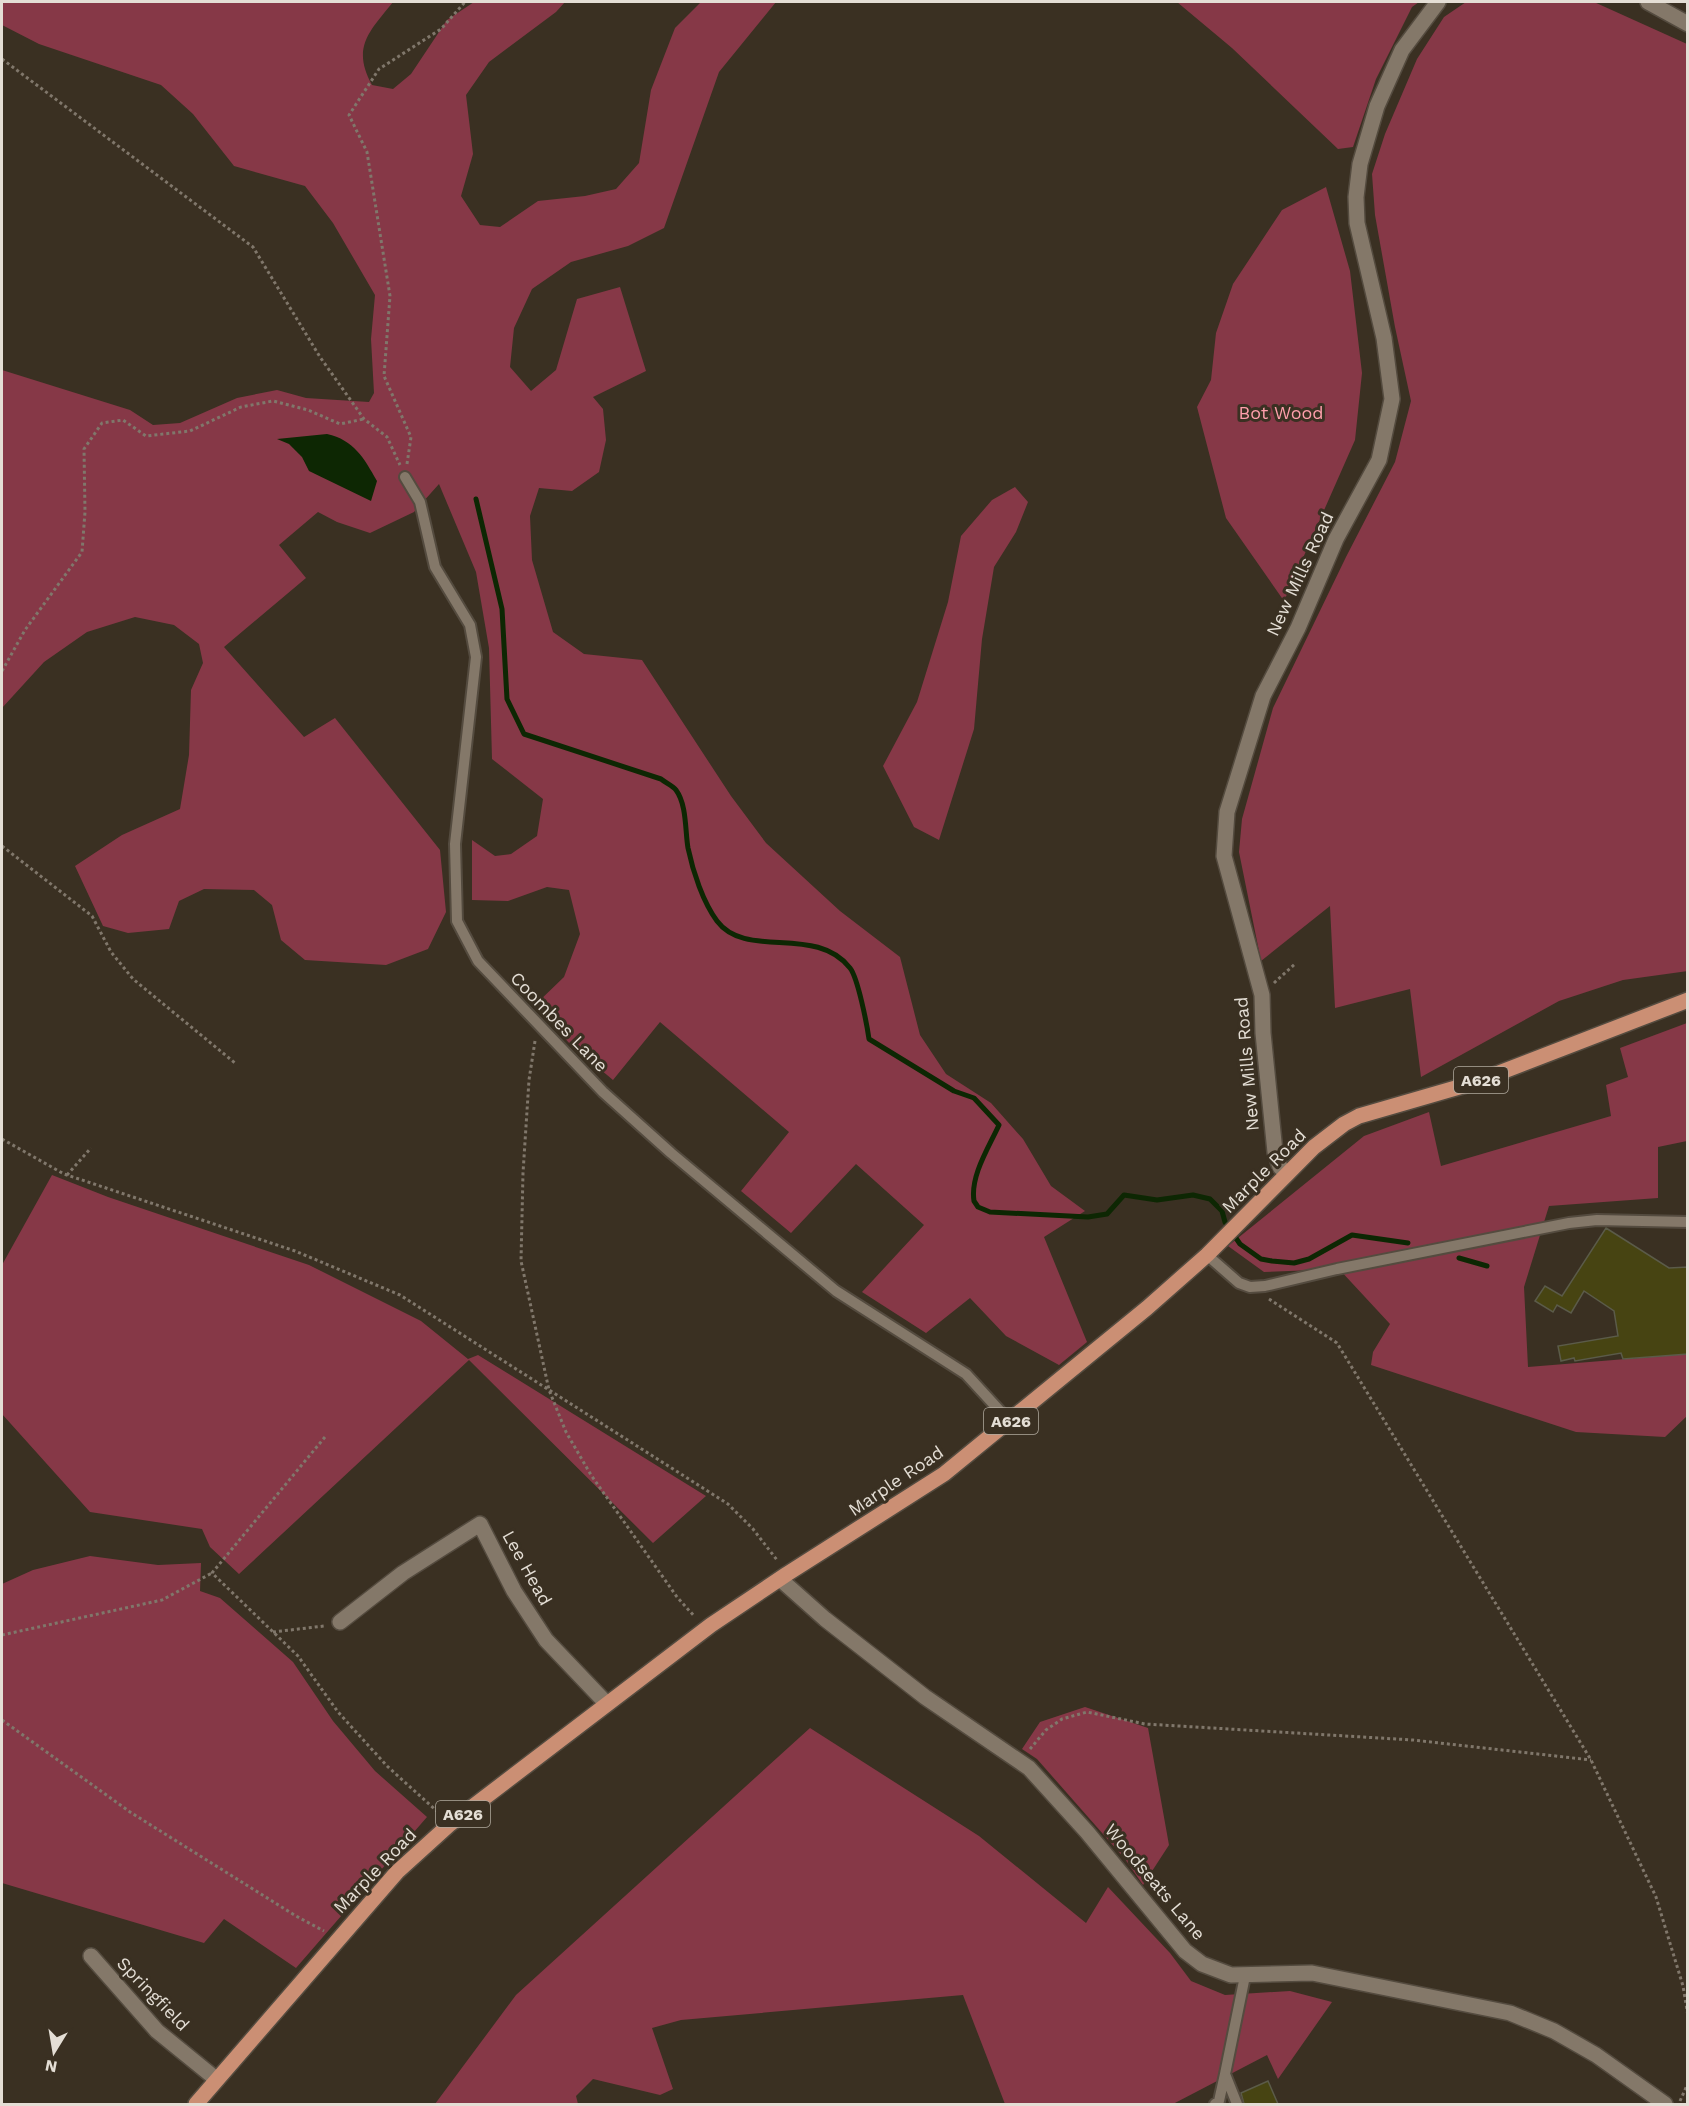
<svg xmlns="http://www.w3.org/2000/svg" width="1689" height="2106" viewBox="0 0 1689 2106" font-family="'Work Sans',sans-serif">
  <rect width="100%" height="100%" fill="#3a3022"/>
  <!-- green -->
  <path fill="#863847" d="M2,2H393C370,31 351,47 372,85L393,89L411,74L447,20L474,2H565L556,12L489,62L466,95L473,154L461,196L480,225L500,227L538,201L585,196L616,189L639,163L651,90L675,28L701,2H776L719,72L664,228L628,246L571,262L532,289L514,328L510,367L531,391L556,370L577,299L620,287L646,371L593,397L603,409L606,440L599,472L572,491L539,488L530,516L532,560L553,632L584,654L642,660L731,796L766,843L840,911L900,957L920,1035L946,1074L991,1103L1023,1139L1051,1186L1085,1211L1044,1237L1087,1342L1059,1365L1006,1336L970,1298L926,1333L862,1292L924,1225L856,1164L791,1233L741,1191L789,1132L660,1022L613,1080L570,1044L535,1005L564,977L580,934L569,890L547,887L508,901L472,900V840L495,856L511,854L537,836L543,799L492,759L489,648L476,572L439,484L414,512L370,533L337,522L318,512L279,545L306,578L224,647L304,737L335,718L440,850L446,912L428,949L386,965L305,960L281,940L272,905L254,890L204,889L179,901L169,929L128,933L103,926L75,866L122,835L180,809L189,755L191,690L203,663L199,644L174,625L135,617L87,632L44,662L2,708V370L130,410L153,425L180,423L237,398L277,390L306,398L369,402L374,393L371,339L375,295L333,223L305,186L234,166L193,114L161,85L39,44L2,25Z
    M1177,2H1419L1412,7L1376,79L1353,147L1338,149L1232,48Z
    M1466,2H1594L1687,44L1688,971L1623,980L1559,1001L1421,1077L1410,989L1335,1008L1330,906L1261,961L1239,852L1242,819L1273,708L1346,557L1395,462L1411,401L1395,327L1375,215L1372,174L1385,134L1417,59L1444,17Z
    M1326,187L1350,271L1362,373L1355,440L1284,601L1226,518L1197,407L1211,380L1216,333L1233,284L1282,210Z
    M1015,487L1028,502L1016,532L994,567L982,639L974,729L939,840L914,827L883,766L917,702L948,602L961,536L992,500Z
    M1687,1023V1141L1658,1147V1198L1549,1206L1524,1287L1528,1367L1687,1354V1416L1665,1437L1576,1432L1371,1365L1373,1352L1390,1324L1339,1269L1264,1272L1228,1246L1364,1136L1429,1112L1441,1166L1611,1116L1606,1085L1628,1077L1620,1048Z
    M52,1175L108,1197L309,1265L421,1321L468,1359L478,1355L706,1496L653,1543L469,1360L239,1574L210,1547L202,1529L90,1512L2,1414V1265Z
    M90,1556L158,1565L201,1563L200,1591L220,1598L293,1662L333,1721L375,1771L427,1817L296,1968L224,1919L204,1943L2,1883V1584L33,1570Z
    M1085,1707L1148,1728L1169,1845L1143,1885L1125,1859L1037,1759L1022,1749L1040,1722Z
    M810,1728L979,1836L1086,1923L1108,1887L1170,1953L1191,1981L1225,1995L1290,1991L1332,2002L1278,2079L1267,2055L1173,2104H1005L963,1995L681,2020L652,2028L673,2089L660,2095L593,2079L576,2096L578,2104H435L516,1995Z"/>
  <!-- water -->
  <path fill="#0d2703" d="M327,434C354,440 364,458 377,481L371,501L309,471L302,457L289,444L277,439Z"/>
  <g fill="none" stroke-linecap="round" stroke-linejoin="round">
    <!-- stream -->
    <path stroke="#0d2703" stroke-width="5" d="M476,499L502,609L507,699L524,734L661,779C666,783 673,786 676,790C687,805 685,831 688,848C693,872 703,902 717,921C746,960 816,924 850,968C858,978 867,1025 869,1039L954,1091L974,1098L999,1125C989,1147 970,1176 974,1201L978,1207L990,1212L1088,1217L1107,1214L1124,1195L1157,1200L1193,1195L1210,1199L1222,1211L1225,1222L1240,1244L1261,1259L1272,1261L1294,1263L1309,1259L1352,1235L1408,1243
      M1459,1258L1487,1266"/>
  </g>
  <!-- building -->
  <path fill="#474412" stroke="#5b5b49" stroke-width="1.5" d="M1606,1228L1669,1268L1688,1267V1354L1623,1359L1621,1353L1575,1361L1574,1358L1561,1361L1558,1346L1618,1336L1614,1311L1584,1291L1571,1313L1557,1305L1553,1312L1535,1301L1545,1286L1562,1296Z
    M1268,2081L1278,2104H1244L1241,2093Z"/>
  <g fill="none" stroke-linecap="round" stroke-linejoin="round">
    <!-- lane casing -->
    <g stroke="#544b3f" stroke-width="14">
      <path id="lane" d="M405,477L420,502L435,567L470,625L476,657L455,844L457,921L478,961L603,1092L671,1153L836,1291L966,1374L1010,1422
        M1207,1255L1239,1283L1250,1287L1265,1286L1337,1269L1569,1223L1597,1220L1688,1222
        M1215,2104L1219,2101L1225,2074
        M1237,2104L1225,2074L1245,1976"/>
    </g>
    <!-- street casing -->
    <g stroke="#544b3f" stroke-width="18">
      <path id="street" d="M1648,2L1688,24
        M1287,1174L1280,1167L1275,1152L1263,1033L1262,995L1224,856L1227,812L1263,696L1298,628L1336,539L1379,460L1392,399L1384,338L1357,223L1356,197L1360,164L1377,106L1402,50L1438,2
        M780,1579L825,1619L925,1697L1029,1768L1087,1832L1185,1951L1202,1964L1231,1975L1312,1973L1510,2013L1554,2031L1596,2055L1665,2104
        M340,1622L403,1573L480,1524L514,1591L546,1640L607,1704
        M91,1956L157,2031L216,2079"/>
    </g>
    <!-- primary casing -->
    <g stroke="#544b3f" stroke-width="18">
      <path id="primary" d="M196,2104L397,1872L450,1824L711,1625L787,1574L944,1474L1147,1308L1207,1255L1314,1147L1344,1124L1359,1116L1473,1083L1688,1000"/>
    </g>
    <!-- path -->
    <path stroke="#80776b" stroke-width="3" stroke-dasharray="3 3" stroke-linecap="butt" d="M2,59L253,247L320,357L364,419L387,437L400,465
      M407,464L411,437L384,376L390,296L367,152L349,115L379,69L441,29L465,2
      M2,671L25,630L82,552L85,512L84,449L102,423L123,420L146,436L190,431L241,407L273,401L308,410L340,424L364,419
      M2,846L92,916L111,952L133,979L235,1063
      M1274,983L1296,963
      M535,1041L529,1080L523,1173L521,1261L549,1390L566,1432L591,1475L677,1597L695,1617
      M2,1139L64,1174L295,1251L400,1295L728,1504L753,1529L777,1560
      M67,1175L91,1148
      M1269,1299L1337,1343L1591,1760L1656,1897L1683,1986L1688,2016
      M325,1437L212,1573L298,1656L338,1712L387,1766L440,1814
      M273,1632L324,1626
      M2,1635L162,1600L212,1573
      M2,1720L130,1812L296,1916L324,1931
      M1030,1749L1046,1730L1062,1719L1087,1712L1145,1724L1413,1740L1591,1760
      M1680,2101L1688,2083"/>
    <!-- lane -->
    <use href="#lane" stroke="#847869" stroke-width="10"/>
    <!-- street -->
    <use href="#street" stroke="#847869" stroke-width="15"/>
    <!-- primary -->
    <use href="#primary" stroke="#cb8f74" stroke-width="15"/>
  </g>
  <g text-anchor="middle" stroke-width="6" stroke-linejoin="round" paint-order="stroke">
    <!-- shield labels -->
    <g fill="#3a3022" stroke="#b1aa9f" stroke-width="1.5">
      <rect x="1454" y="1067" width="54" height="26" rx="4.5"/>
      <rect x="984" y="1408" width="54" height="26" rx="4.5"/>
      <rect x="436" y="1801" width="54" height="26" rx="4.5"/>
    </g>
    <g font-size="16" font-weight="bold" fill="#e4ded5">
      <text x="1481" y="1086">A626</text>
      <text x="1011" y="1427">A626</text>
      <text x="463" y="1820">A626</text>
    </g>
    <!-- park labels -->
    <g font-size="18" fill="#ff9fac" stroke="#3a3022">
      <text x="1281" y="419">Bot Wood</text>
    </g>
    <!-- street labels -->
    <g font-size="18" fill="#e4ded5" stroke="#3a3022">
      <text transform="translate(1300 574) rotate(-65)" y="6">New Mills Road</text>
      <text transform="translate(559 1022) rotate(46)" y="6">Coombes Lane</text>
      <text transform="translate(1247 1064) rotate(-95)" y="6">New Mills Road</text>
      <text transform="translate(1264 1171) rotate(-45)" y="6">Marple Road</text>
      <text transform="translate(896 1481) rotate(-34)" y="6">Marple Road</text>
      <text transform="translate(527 1568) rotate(61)" y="6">Lee Head</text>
      <text transform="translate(375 1871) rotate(-46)" y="6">Marple Road</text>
      <text transform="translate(1155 1882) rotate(50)" y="6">Woodseats Lane</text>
      <text transform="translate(153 1994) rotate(46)" y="6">Springfield</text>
    </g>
  </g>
  <!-- border -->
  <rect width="1689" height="2106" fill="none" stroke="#e4ded5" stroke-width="6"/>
  <!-- north arrow -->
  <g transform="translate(54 2052) rotate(191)" stroke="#3a3022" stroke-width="4.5" paint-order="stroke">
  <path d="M0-4.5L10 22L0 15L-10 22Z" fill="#e4ded5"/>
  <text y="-9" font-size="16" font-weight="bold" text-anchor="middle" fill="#e4ded5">N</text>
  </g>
</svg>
